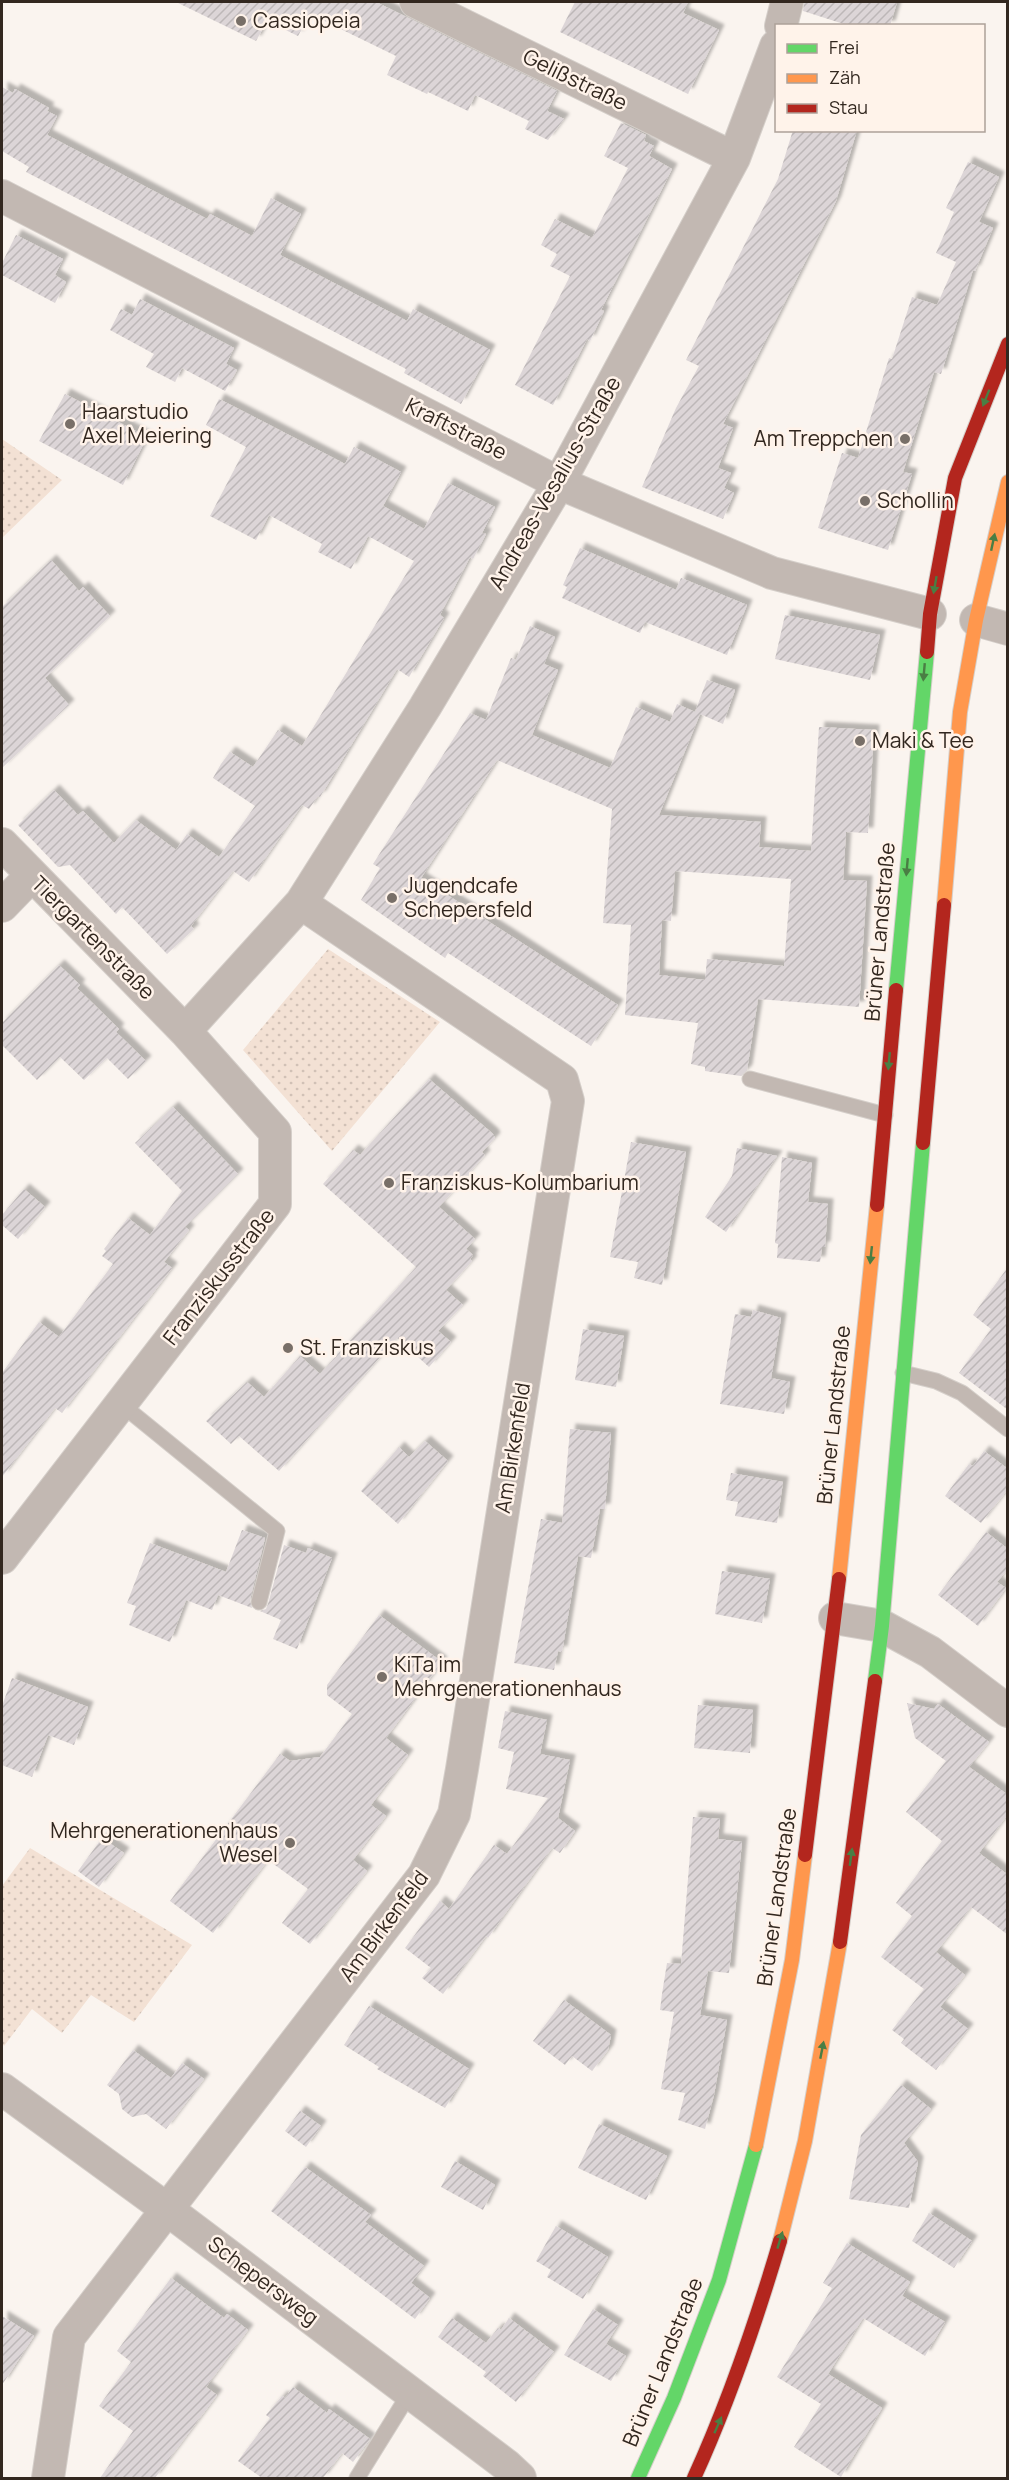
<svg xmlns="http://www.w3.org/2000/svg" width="1009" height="2480" viewBox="0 0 1009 2480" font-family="Manrope,sans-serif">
  <defs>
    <pattern id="grass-dots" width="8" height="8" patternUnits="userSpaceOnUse" patternTransform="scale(1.5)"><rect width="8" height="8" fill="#f3e1d4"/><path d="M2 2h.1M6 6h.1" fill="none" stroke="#d1c1b6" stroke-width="1.8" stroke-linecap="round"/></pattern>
    <pattern id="building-hatch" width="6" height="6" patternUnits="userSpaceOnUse" patternTransform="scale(1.5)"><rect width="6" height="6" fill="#dcd5d7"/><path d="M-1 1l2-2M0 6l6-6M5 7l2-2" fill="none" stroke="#bdb7b8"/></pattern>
    <filter id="shadow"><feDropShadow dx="5.5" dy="-5.5" stdDeviation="1.5" flood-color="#0004"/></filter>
  </defs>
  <rect width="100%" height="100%" fill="#faf4ef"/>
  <!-- grass -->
  <path fill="url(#grass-dots)" d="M2,439L62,480L2,538Z
    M328,949L440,1022L332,1151L243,1050Z
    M30,1848L192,1945L134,2022L91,1995L62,2033L32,2009L4,2046L2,2043V1886Z"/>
  <!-- building -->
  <path fill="url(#building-hatch)" fill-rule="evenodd" filter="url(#shadow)" d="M176,2H376L557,91L547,111L564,119L548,140L525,129L529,121L475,95L468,111L428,92L427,94L387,75L396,56L310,14L298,36L267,21L256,41Z
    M575,2H688L683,13L719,30L688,94L560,32Z
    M804,2H897L890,26H850L803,11Z
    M2,87L13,93L15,89L49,108L47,111L57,116L47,135L207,219L210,214L252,236L271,198L301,214L280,255L407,321L413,309L490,350L461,404L404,373L406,369L26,172L29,167L2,151Z
    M621,123L646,135L644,141L654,146L649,156L672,169L601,310L604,311L590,341L587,339L553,405L515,385L570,276L550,266L557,254L541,245L555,219L592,238L628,168L604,156Z
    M793,130H857L836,201L723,424L733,428L718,468L731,473L724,488L734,493L723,519L642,487L676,408L699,366L686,360L778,179Z
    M968,162L999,177L979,222L993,228L975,271L973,270L941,374L934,372L903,472L912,474L888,550L818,528L842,453L858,458L889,358L892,359L912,297L937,305L956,262L936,253L954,212L946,208Z
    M16,235L63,259L55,275L66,282L55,303L2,275V263Z
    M140,299L234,348L226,364L237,370L225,391L182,368L175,382L146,367L154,354L110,330L121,309L132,315Z
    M65,394L147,437L123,485L39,441Z
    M219,399L345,464L354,447L401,472L383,506L424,529L448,483L495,507L482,533L486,534L473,559L470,557L440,615L444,618L409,677L397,669L320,797L318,796L309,809L302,805L249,882L233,871L191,926L194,929L167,954L122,907L116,914L70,865L58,867L18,825L54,790L78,815L83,811L114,843L136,820L176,850L187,834L219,857L255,806L213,778L221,764L230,752L253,767L278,730L302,746L414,561L368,536L351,569L318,552L322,544L269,515L256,540L210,516L246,447L206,425Z
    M580,548L676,590L681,578L747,605L727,655L645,622L640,633L562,598L567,587L563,585Z
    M51,560L79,591L83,587L110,616L45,678L69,705L2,768V607Z
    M785,615L880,635L870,680L775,659Z
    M530,626L555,637L544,664L558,670L532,735L610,768L636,707L670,722L677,704L695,712L707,680L735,690L723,724L700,714L659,815L761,822L759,847L811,851L819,727L874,730L868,833L846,832L843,880L867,881L859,1007L758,999L747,1070L741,1076L705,1071V1067L691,1064L698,1023L625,1015L631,925L603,923L612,809L497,760L421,878L618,1005L591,1046L448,953L445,958L361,900L380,868L373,864L470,713L486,720L511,658L516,660ZM675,871L791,879L784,966L707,959L705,980L659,975L662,920L671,921Z
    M59,965L80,985L77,988L119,1029L116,1032L146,1061L128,1079L107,1058L84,1080L60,1057L37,1080L2,1045V1023Z
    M429,1079L493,1134L495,1138L482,1152L485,1155L439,1207L475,1239L466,1249L473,1255L470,1259L472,1261L446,1290L463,1305L438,1331L451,1342L429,1367L397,1338L279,1471L239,1436L231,1444L206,1421L247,1382L264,1397L300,1356L320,1374L416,1267L323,1184L353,1150L360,1155Z
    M173,1107L238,1174L185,1227L189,1230L164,1262L172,1268L62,1413L55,1408L2,1477V1373L39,1322L59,1337L113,1264L102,1256L106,1251L104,1249L128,1218L150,1235L182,1191L135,1143Z
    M631,1142L686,1152L662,1285L634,1278L638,1262L610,1257Z
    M737,1148L777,1156L726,1232L705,1217L732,1176Z
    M782,1157L812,1163L808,1202L828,1204L825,1247H822L820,1262L777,1258L778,1244L775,1243Z
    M24,1189L45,1207L18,1239L2,1225V1215Z
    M1008,1267V1410L959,1373L991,1329L973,1315Z
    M753,1310L781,1318L771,1378L790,1382L784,1414L720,1404L735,1314L751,1317Z
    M583,1329L624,1336L616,1387L575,1380Z
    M570,1429L611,1433L605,1509H600L591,1558L578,1556L562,1652L558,1651L554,1670L514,1663L541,1519L562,1523Z
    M425,1441L448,1461L398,1524L361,1491L399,1447L409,1457Z
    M984,1451L1008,1469V1489L981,1523L945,1496L969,1464L973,1466Z
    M731,1473L783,1482L777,1523L735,1516L738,1502L726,1500Z
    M242,1530L265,1538L250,1600L252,1608L218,1595L212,1610L186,1600L170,1642L129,1625L136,1606L127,1603L150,1543L226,1572Z
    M986,1532L1008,1549V1569L997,1582L1006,1588L978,1626L938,1595Z
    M284,1545L306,1553L308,1548L332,1558L297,1649L273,1639L281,1620L260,1611L266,1609L268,1604Z
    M722,1571L770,1579L762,1623L715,1614Z
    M379,1615L442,1662L386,1738L408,1755L371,1805L386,1816L353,1860L367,1871L310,1944L282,1923L308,1889L268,1860L213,1933L170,1901L280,1754L290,1761L320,1757L352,1714L327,1695V1685Z
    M12,1678L88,1707L74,1745L48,1735L32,1777L2,1765V1706Z
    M907,1703L934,1709L938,1704L989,1742L969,1767L1008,1795V1814L979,1853L1008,1875V1935L971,1907L936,1952L965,1975L940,2007L968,2029L936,2070L901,2043L904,2039L892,2030L924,1989L881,1957L912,1916L896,1903L942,1841L906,1812L946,1761L915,1738Z
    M698,1705L753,1710L750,1753L694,1748Z
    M505,1711L547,1720L540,1754L570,1760L558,1818L575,1831L560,1853L552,1848L497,1925L488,1938L486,1936L443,1994L422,1978L431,1968L405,1948L440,1901L449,1909L494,1845L507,1854L548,1798L506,1789L514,1752L498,1748Z
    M693,1817L720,1819L718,1839L742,1842L729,1973L708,1971L700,2015L727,2020L714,2095L705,2129L678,2120L685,2093L661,2089L674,2012L660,2010L662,1994L667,1963L681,1964Z
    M102,1838L124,1853L99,1887L78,1871Z
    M564,2000L611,2035L608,2050L592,2071L572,2056L565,2065L533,2041Z
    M369,2006L469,2069L445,2108L377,2069L379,2067L344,2045Z
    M133,2050L171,2078L182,2063L204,2079L166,2129L146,2114L132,2117L122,2109L119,2094L107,2085Z
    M901,2085L931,2109L904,2143L918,2162L909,2208L849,2199L861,2135Z
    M300,2111L321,2126L306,2147L285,2131Z
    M599,2124L667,2156L646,2200L578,2168Z
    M455,2161L495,2185L483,2210L441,2187Z
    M305,2167L371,2215L365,2222L424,2266L411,2283L430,2298L415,2319L271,2211Z
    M929,2213L972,2241L954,2268L912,2241Z
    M556,2226L608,2257L583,2299L547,2277L551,2270L536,2261Z
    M847,2243L910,2282L902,2296L945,2322L925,2356L863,2318L828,2374L882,2408L841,2477L794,2447L821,2404L777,2377L832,2288L823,2283Z
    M171,2278L224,2318L227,2314L248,2330L206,2387L217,2395L155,2478H100L133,2431L99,2406L131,2362L117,2351Z
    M593,2309L618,2325L606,2344L626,2356L611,2381L564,2355Z
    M2,2316L34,2336L2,2385Z
    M452,2318L486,2343L498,2328L501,2330L509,2318L554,2352L516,2402L483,2376L486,2372L438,2337Z
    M293,2387L327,2413L329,2409L370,2439L353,2462L342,2453L323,2478H262L238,2461L270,2418L266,2415L282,2396L285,2398Z"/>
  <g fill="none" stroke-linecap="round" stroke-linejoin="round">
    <!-- lane casing -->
    <g stroke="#d5cfca" stroke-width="17">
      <path id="lane" d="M750,1079L885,1115
        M903,1373L936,1381L962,1393L1008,1429
        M121,1404L277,1531L259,1602
        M357,2478L411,2391"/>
    </g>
    <!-- street casing -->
    <g stroke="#d5cfca" stroke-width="34">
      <path id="street" d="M416,2L734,158
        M781,26L787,2
        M2,196L559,483L772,573L930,614
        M976,620L1008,629
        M2,844L185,1031L275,1132V1204L2,1558
        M2,906L32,875
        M185,1031L301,903L425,707L559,483L734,158L776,46
        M835,1618L882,1626L930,1652L1008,1711
        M2,2089L168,2210L506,2465L520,2478
        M48,2478L69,2337L424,1875L454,1814L462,1769L568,1101L562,1080L301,903"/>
    </g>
    <!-- fast casing -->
    <g stroke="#d5cfca" stroke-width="16">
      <path id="fast" d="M896,990L927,652
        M875,1681L882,1626L923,1143
        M638,2478L674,2398L719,2280L756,2145"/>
    </g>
    <!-- slow casing -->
    <g stroke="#d5cfca" stroke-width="16">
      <path id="slow" d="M944,905L960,712L976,620L1008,482
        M839,1579L877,1205
        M756,2145L792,1960L805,1855
        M780,2241L805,2141L840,1942"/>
    </g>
    <!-- jam casing -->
    <g stroke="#d5cfca" stroke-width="16">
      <path id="jam" d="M927,652L930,614L955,478L1008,344
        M923,1143L944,905
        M877,1205L896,990
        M805,1855L839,1579
        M840,1942L875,1681
        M694,2478C729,2401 756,2322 780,2241"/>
    </g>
    <!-- lane -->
    <use href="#lane" stroke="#c2b8b2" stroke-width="15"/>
    <!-- street -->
    <use href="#street" stroke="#c2b8b2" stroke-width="32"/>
    <!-- fast -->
    <use href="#fast" stroke="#63d668" stroke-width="14"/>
    <!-- slow -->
    <use href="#slow" stroke="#ff974d" stroke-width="14"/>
    <!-- jam -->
    <use href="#jam" stroke="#b3261e" stroke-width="14"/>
  </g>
  <!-- one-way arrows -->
  <defs><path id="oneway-solid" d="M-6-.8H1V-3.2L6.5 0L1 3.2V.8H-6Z" transform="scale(1.5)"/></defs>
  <g fill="#4a7e44">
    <use href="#oneway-solid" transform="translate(986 398) rotate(112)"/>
    <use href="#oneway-solid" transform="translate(993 542) rotate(-78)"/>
    <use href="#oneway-solid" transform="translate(935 585) rotate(100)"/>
    <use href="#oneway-solid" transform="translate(924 672) rotate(95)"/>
    <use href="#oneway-solid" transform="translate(907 867) rotate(95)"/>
    <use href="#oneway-solid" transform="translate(889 1061) rotate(95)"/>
    <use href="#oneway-solid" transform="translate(871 1255) rotate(96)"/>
    <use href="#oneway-solid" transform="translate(851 1857) rotate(-82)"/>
    <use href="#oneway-solid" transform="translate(822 2050) rotate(-79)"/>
    <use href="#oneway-solid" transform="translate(780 2240) rotate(-73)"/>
    <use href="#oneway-solid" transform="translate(718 2425) rotate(-66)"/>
  </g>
  <!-- markers -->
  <g fill="#786f68" stroke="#fff3ea" stroke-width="2">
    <circle cx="241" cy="21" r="6"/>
    <circle cx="70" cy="424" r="6"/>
    <circle cx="905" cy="439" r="6"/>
    <circle cx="865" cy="501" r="6"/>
    <circle cx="860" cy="741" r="6"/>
    <circle cx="392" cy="898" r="6"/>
    <circle cx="389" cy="1183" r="6"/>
    <circle cx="288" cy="1348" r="6"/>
    <circle cx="382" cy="1677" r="6"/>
    <circle cx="290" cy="1843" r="6"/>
  </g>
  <g text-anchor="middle" stroke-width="5" stroke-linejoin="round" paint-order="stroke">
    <!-- poi labels -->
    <g font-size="21" fill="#32271f" stroke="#fff3ea" text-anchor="start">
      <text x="253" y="28">Cassiopeia</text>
      <text x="82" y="419">Haarstudio<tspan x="82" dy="24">Axel Meiering</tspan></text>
      <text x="893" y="446" text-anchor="end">Am Treppchen</text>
      <text x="877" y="508">Schollin</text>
      <text x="872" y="748">Maki &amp; Tee</text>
      <text x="404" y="893">Jugendcafe<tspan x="404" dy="24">Schepersfeld</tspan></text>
      <text x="401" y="1190">Franziskus-Kolumbarium</text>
      <text x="300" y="1355">St. Franziskus</text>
      <text x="394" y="1672">KiTa im<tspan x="394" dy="24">Mehrgenerationenhaus</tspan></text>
      <text x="278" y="1838" text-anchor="end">Mehrgenerationenhaus<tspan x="278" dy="24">Wesel</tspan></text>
    </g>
    <!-- street labels -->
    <g font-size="21" fill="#32271f" stroke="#fff3ea">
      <text transform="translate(575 80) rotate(26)" y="7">Gelißstraße</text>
      <text transform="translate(456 429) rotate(27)" y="7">Kraftstraße</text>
      <text transform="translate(555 483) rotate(-60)" y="7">Andreas-Vesalius-Straße</text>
      <text transform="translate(880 932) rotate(-85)" y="7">Brüner Landstraße</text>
      <text transform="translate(93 938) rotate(45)" y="7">Tiergartenstraße</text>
      <text transform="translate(219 1277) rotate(-52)" y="7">Franziskusstraße</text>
      <text transform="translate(834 1415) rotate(-84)" y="7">Brüner Landstraße</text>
      <text transform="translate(513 1448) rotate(-81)" y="7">Am Birkenfeld</text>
      <text transform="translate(777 1897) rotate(-82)" y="7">Brüner Landstraße</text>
      <text transform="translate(384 1926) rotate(-53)" y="7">Am Birkenfeld</text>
      <text transform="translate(263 2281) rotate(37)" y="7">Schepersweg</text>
      <text transform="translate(663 2362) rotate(-68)" y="7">Brüner Landstraße</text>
    </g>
  </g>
  <!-- border -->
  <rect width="1009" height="2480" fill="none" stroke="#32271f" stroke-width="6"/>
  <!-- legend -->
  <rect x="775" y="24" width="210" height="108" fill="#fff3ea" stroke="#ada199" stroke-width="1.5"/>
  <rect x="787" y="44" width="30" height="9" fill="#63d668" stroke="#ada199" stroke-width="1.5"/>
  <text x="829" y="54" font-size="18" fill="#32271f">Frei</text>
  <rect x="787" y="74" width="30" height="9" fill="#ff974d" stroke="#ada199" stroke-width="1.5"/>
  <text x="829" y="84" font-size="18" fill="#32271f">Zäh</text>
  <rect x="787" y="104" width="30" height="9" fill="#b3261e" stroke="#ada199" stroke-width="1.5"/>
  <text x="829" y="114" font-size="18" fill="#32271f">Stau</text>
</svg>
